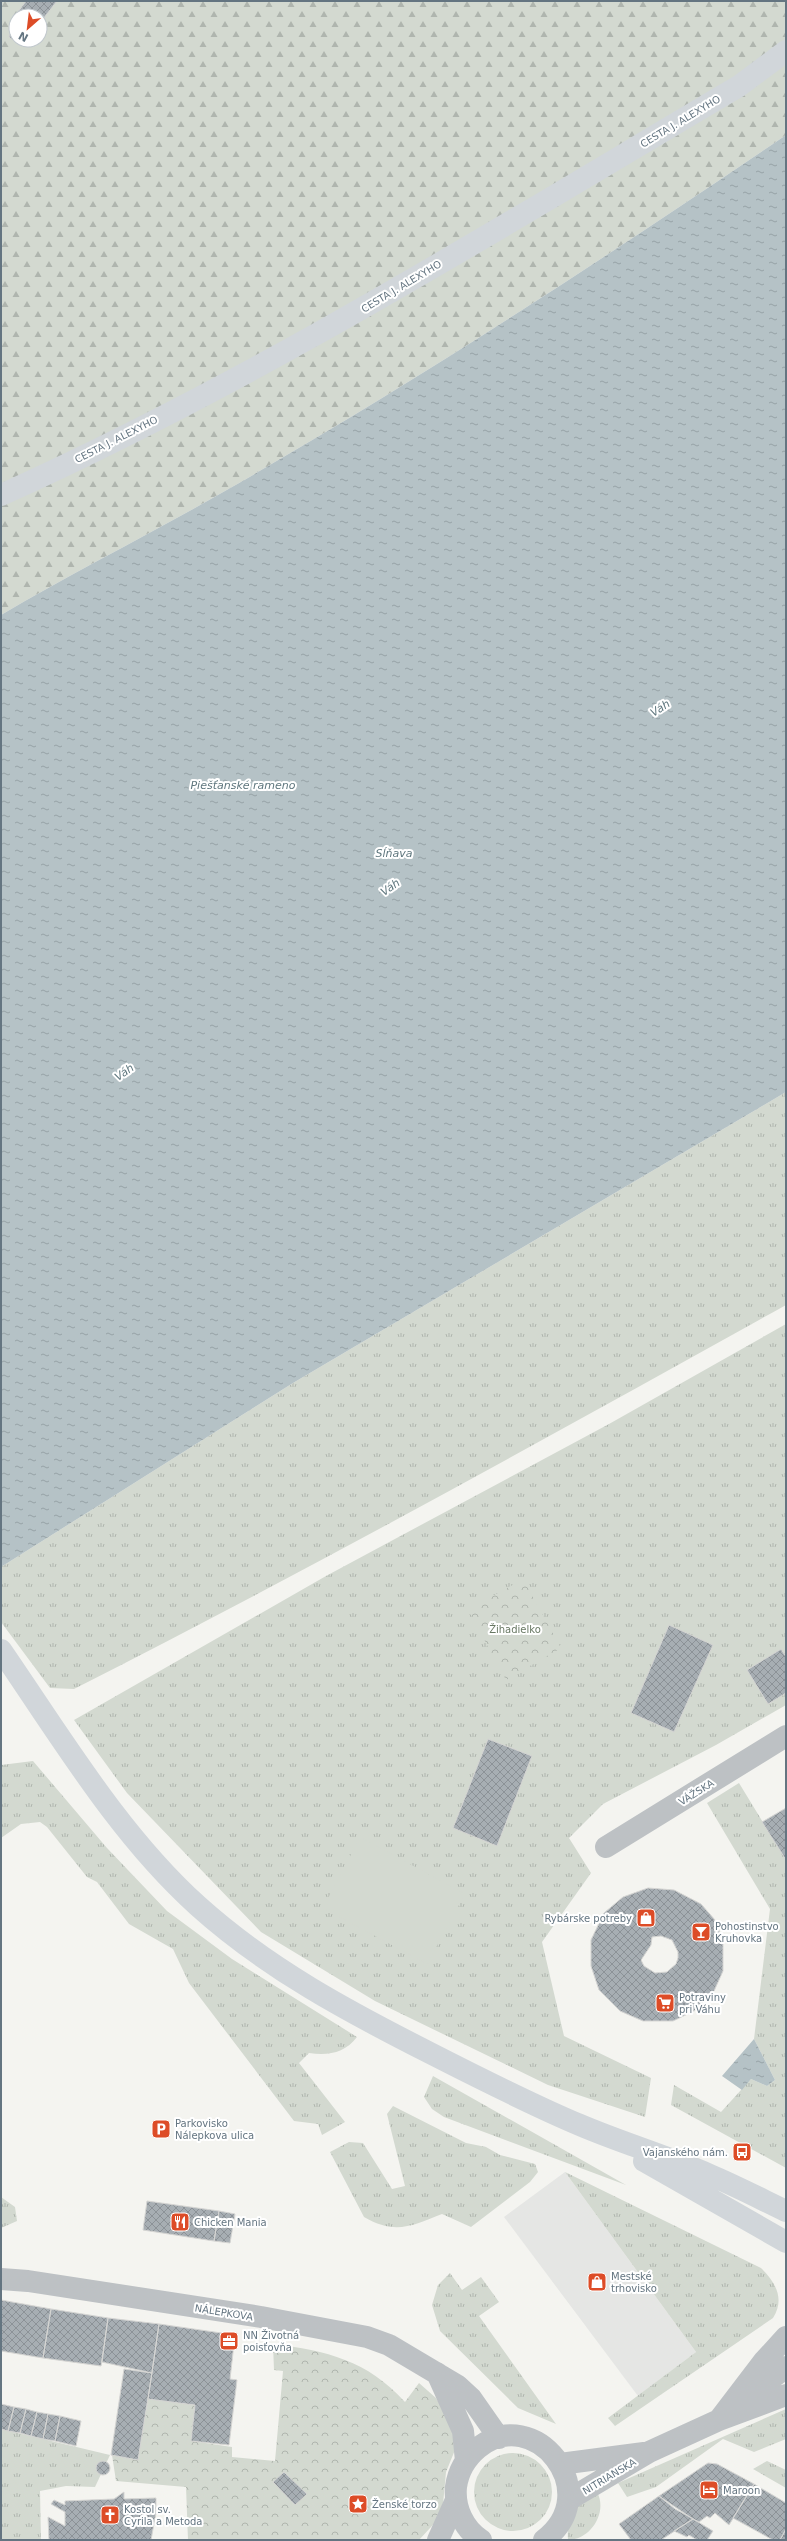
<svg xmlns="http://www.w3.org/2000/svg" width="787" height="2541" viewBox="0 0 787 2541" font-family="'DejaVu Sans',sans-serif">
  <defs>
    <pattern id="grass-tufts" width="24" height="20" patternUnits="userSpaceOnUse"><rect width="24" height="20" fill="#d3d9d0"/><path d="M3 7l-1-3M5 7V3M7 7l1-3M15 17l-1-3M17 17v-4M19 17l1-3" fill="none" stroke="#afb5ae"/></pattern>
    <pattern id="forest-firs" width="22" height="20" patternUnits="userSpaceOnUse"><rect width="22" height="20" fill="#d3d9d0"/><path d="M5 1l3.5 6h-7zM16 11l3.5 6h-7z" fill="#afb5ae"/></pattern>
    <pattern id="park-crowns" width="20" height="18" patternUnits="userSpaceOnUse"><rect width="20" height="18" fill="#d3d9d0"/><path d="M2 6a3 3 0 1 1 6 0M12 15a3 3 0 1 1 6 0" fill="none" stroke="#afb5ae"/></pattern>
    <pattern id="water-ripples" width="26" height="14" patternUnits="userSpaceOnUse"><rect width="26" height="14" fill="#b5c2c6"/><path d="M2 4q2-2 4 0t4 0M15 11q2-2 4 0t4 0" fill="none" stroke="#97a2a6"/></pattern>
    <pattern id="building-cross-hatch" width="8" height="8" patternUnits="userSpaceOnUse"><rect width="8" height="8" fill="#a7aeb3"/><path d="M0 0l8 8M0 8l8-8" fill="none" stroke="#8c9297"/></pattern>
  </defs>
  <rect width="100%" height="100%" fill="#f4f4f0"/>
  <!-- built -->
  <path fill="#e5e6e4" d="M565,2172L696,2352L638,2396L504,2217Z"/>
  <!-- grass -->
  <path fill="url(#grass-tufts)" d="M786,1092V1305C550,1436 315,1567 74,1689L50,1688L1,1622V1567L293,1383Z
    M786,1324V1705L716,1745L603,1804L569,1838L591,1873L542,1942L564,2036L651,2078L645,2117L548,2085L375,2001L261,1932L127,1793L74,1720L326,1576L609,1424Z
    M33,1761L107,1848L167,1911L232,1959L357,2037C345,2053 328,2056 309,2053L299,2063L345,2122L322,2135L318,2124L294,2121L189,1983L173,1949L129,1924L97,1882L87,1877L47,1827L40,1822L21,1824L1,1838V1765Z
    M739,1783L786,1860V2168L671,2105L674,2085L721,2112L751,2079L767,2086L775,2080L754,2039L770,1909L707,1803Z
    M433,2076L626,2185L444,2117L432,2109L424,2097Z
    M393,2106L466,2143L486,2147L500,2155L535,2164L538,2172L530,2182L471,2227L442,2214C412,2226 395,2235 364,2217L330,2152L349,2142L363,2143L392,2189L405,2186L387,2114Z
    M565,2172L761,2268C776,2283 785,2299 773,2318L615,2426L608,2418L696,2352Z
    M1,2197L15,2207L17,2221L1,2228Z
    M450,2273L462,2290L481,2277L499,2302L479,2316L556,2424L518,2408L440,2331L432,2305L438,2285Z
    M786,2409V2439L754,2452L723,2439L656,2487L627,2497L618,2483Z
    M1,2429L110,2455L95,2487L66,2486L40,2491L41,2540H1Z
    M474 2492a39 39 0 1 1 78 0a39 39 0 1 1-78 0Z
    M767,2461L786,2470V2488L753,2469Z
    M597,2492C608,2512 591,2540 568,2540C566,2514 577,2505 597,2492Z"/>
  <!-- forest -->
  <path fill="url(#forest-firs)" fill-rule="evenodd" d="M1,1H786V135C605,258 422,378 232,487C156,531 77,570 1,615ZM16,16H40V40H16Z"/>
  <!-- park -->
  <path fill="url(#park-crowns)" d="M523,1579L561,1648L506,1680L468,1610Z
    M273,2344C327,2351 367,2360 405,2402L419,2383L436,2398L452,2424L455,2450L446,2472L442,2515L419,2540H188L186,2487L116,2481L112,2455L138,2460L148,2399L195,2405L192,2441L232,2447V2457L275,2461L283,2371L274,2370Z"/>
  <!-- pitch -->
  <path fill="#d3d9d0" d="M360,1837L465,1894L427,1964L323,1908Z"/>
  <!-- water -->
  <path fill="url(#water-ripples)" d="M786,135V1092L293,1383L1,1567V615C77,570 156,531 232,487C422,378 605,258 786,135Z
    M754,2039L775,2080L767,2086L751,2079L742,2090L722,2076Z"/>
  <!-- building -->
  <path fill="url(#building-cross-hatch)" stroke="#d5d5d3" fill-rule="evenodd" d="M26,1H57L40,23V16H16V40H22L18,44L9,37L12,20Z
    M669,1625L713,1645L674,1732L631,1713Z
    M781,1649L786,1657V1693L768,1704L747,1670Z
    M488,1739L532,1756L497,1846L453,1828Z
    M786,1808V1860L762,1822Z
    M648,1888L674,1890L701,1904L715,1920L723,1941V1971L714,1991L696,2010L673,2021H643L620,2011L599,1990L591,1966V1940L604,1913L623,1897ZM661,1936L672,1940L678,1952V1958L676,1964L667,1972L655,1973L644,1966L641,1960L651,1945L652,1937Z
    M147,2201L219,2211L214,2241L143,2230Z
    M219,2211L235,2214L230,2243L214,2241Z
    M1,2300L51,2309L43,2358L1,2351Z
    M51,2309L108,2318L101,2366L43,2358Z
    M108,2318L159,2324L152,2373L102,2362Z
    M159,2324L235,2335L230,2379L237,2380L229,2445L191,2441L195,2405L148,2399Z
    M124,2369L152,2373L138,2460L111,2455Z
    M1,2404L14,2407L8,2431L1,2429Z
    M14,2407L26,2409L20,2433L8,2431Z
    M26,2409L37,2412L31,2436L20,2433Z
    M37,2412L48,2414L43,2439L31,2436Z
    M48,2414L60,2416L55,2441L43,2439Z
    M60,2416L81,2421L76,2446L55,2441Z
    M96 2468a7 7 0 1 1 14 0a7 7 0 1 1-14 0Z
    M708,2463L717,2464L754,2484L729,2525L715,2513L710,2518L707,2516L699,2522L675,2509L659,2496Z
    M284,2472L307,2494L295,2505L273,2482Z
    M754,2484L786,2503V2529L780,2540H773L733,2518Z
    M124,2492V2499L156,2498V2513L151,2540H49L48,2517L65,2526V2512L51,2504L54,2500L65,2505V2501L114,2499Z
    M659,2496L693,2519L661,2540H631L619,2524Z
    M693,2519L713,2531L707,2540H697L689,2535L687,2537L674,2531Z
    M786,2529V2540H780Z"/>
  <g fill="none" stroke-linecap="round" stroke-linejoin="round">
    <!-- minor -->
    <path stroke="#bdc1c4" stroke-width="22" d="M606,1847L786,1736
      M1,2279L28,2281L261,2317L367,2337L389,2345L458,2386L471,2398L499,2438
      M437,2373L463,2431L466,2461
      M743,2401L786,2367
      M719,2420L764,2361L786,2337
      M560,2464L644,2453
      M568,2500L649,2452L719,2420L786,2395
      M438,2540L456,2500
      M481,2540C464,2529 454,2508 456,2487C458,2472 466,2458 478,2448C534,2402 607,2492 544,2540"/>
    <!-- major -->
    <path stroke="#d1d6da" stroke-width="22" d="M1,495C258,379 497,229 739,86L786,51
      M1,1650C61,1737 119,1835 198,1906C268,1969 349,2012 432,2054C481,2079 530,2104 580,2125C622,2143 667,2156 710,2175C736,2186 761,2199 786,2211
      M644,2161L786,2242"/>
  </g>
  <!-- icons -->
  <defs>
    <g id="shop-square" transform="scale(1)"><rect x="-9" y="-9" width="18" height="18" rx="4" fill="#dd4c27" stroke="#fff"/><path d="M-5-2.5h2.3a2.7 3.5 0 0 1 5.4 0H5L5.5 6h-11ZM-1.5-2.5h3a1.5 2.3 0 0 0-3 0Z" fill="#fff"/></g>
    <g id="bar-square" transform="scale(1)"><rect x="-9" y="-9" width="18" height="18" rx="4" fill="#dd4c27" stroke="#fff"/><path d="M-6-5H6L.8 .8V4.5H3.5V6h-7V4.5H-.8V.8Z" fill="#fff"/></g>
    <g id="supermarket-square" transform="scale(1)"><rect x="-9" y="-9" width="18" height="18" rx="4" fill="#dd4c27" stroke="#fff"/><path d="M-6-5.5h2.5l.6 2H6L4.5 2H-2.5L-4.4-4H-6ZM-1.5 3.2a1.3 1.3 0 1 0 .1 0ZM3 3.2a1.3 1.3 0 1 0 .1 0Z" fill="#fff"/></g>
    <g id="parking-square" transform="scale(1)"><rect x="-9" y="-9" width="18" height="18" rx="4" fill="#dd4c27" stroke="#fff"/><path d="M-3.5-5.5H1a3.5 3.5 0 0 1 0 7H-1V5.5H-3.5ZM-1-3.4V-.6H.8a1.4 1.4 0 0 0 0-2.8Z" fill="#fff"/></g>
    <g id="bus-square" transform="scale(1)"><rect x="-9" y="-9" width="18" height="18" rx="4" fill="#dd4c27" stroke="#fff"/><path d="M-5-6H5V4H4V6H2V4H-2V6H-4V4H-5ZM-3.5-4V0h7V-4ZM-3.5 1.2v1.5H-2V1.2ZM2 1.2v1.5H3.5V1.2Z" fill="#fff"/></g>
    <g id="restaurant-square" transform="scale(1)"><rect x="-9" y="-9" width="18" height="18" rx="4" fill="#dd4c27" stroke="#fff"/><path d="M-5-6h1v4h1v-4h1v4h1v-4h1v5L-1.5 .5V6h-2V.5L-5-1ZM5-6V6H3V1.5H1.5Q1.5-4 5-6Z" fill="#fff"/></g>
    <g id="office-square" transform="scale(1)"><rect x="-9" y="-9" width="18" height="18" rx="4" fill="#dd4c27" stroke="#fff"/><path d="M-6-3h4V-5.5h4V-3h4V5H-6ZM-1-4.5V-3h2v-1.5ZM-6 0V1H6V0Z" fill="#fff"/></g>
    <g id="hotel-square" transform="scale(1)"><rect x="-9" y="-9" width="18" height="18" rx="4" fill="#dd4c27" stroke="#fff"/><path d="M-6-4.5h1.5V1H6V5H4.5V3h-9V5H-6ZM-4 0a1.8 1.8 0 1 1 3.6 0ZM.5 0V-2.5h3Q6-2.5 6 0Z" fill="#fff"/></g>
    <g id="sight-square" transform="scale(1)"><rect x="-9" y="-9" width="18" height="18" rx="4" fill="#dd4c27" stroke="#fff"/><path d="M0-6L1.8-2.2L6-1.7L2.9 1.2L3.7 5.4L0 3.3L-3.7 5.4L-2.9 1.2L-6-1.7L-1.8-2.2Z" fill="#fff"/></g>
    <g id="church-square" transform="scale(1)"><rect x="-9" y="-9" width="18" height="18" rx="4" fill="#dd4c27" stroke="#fff"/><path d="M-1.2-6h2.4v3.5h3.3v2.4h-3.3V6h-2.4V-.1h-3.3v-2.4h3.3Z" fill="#fff"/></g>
  </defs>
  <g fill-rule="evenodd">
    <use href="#shop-square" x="646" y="1918"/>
    <use href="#bar-square" x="701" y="1932"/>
    <use href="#supermarket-square" x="665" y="2003"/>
    <use href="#parking-square" x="161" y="2129"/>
    <use href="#bus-square" x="742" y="2152"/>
    <use href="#restaurant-square" x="180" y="2222"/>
    <use href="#shop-square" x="597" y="2282"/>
    <use href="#office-square" x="229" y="2341"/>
    <use href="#hotel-square" x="709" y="2490"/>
    <use href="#sight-square" x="358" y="2504"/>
    <use href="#church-square" x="110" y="2515"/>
  </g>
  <g text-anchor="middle" stroke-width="4" stroke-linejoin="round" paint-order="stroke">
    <!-- street labels -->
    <g font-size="10" fill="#647581" stroke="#fff">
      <text transform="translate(680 121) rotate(-31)" y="4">CESTA J. ALEXYHO</text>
      <text transform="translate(401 286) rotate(-31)" y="4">CESTA J. ALEXYHO</text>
      <text transform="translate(116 439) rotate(-27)" y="4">CESTA J. ALEXYHO</text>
      <text transform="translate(696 1792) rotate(-32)" y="4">VÁŽSKA</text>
      <text transform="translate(224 2312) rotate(9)" y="4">NÁLEPKOVA</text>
      <text transform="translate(609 2476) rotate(-31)" y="4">NITRIANSKA</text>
    </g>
    <!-- park labels -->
    <g font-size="10" fill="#687863" stroke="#fff">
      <text x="515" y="1633">Žihadielko</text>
    </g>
    <!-- poi labels -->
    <g font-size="10" fill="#647581" stroke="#fff" text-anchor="start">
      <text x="632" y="1922" text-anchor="end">Rybárske potreby</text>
      <text x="715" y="1930">Pohostinstvo<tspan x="715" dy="12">Kruhovka</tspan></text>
      <text x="679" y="2001">Potraviny<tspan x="679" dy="12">pri Váhu</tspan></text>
      <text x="175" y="2127">Parkovisko<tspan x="175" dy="12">Nálepkova ulica</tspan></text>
      <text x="728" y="2156" text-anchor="end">Vajanského nám.</text>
      <text x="194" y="2226">Chicken Mania</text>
      <text x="611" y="2280">Mestské<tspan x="611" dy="12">trhovisko</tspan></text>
      <text x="243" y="2339">NN Životná<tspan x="243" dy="12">poisťovňa</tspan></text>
      <text x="723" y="2494">Maroon</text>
      <text x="372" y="2508">Ženské torzo</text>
      <text x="124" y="2513">Kostol sv.<tspan x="124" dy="12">Cyrila a Metoda</tspan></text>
    </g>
    <!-- water labels -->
    <g font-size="11" font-style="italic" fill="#5f777e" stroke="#fff">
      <text transform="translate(660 708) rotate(-33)" y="4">Váh</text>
      <text x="243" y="789">Piešťanské rameno</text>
      <text x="394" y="857">Sĺňava</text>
      <text transform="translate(390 887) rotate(-35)" y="4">Váh</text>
      <text transform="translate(124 1072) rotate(-35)" y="4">Váh</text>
    </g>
  </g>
  <!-- border -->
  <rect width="787" height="2541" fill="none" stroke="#647581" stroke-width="4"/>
  <!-- north arrow -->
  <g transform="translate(28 28) rotate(208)"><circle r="19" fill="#ffffff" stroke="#c1c8cd"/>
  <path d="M0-3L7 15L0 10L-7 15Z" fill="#dd4c27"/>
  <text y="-6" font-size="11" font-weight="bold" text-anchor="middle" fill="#647581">N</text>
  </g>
</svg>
